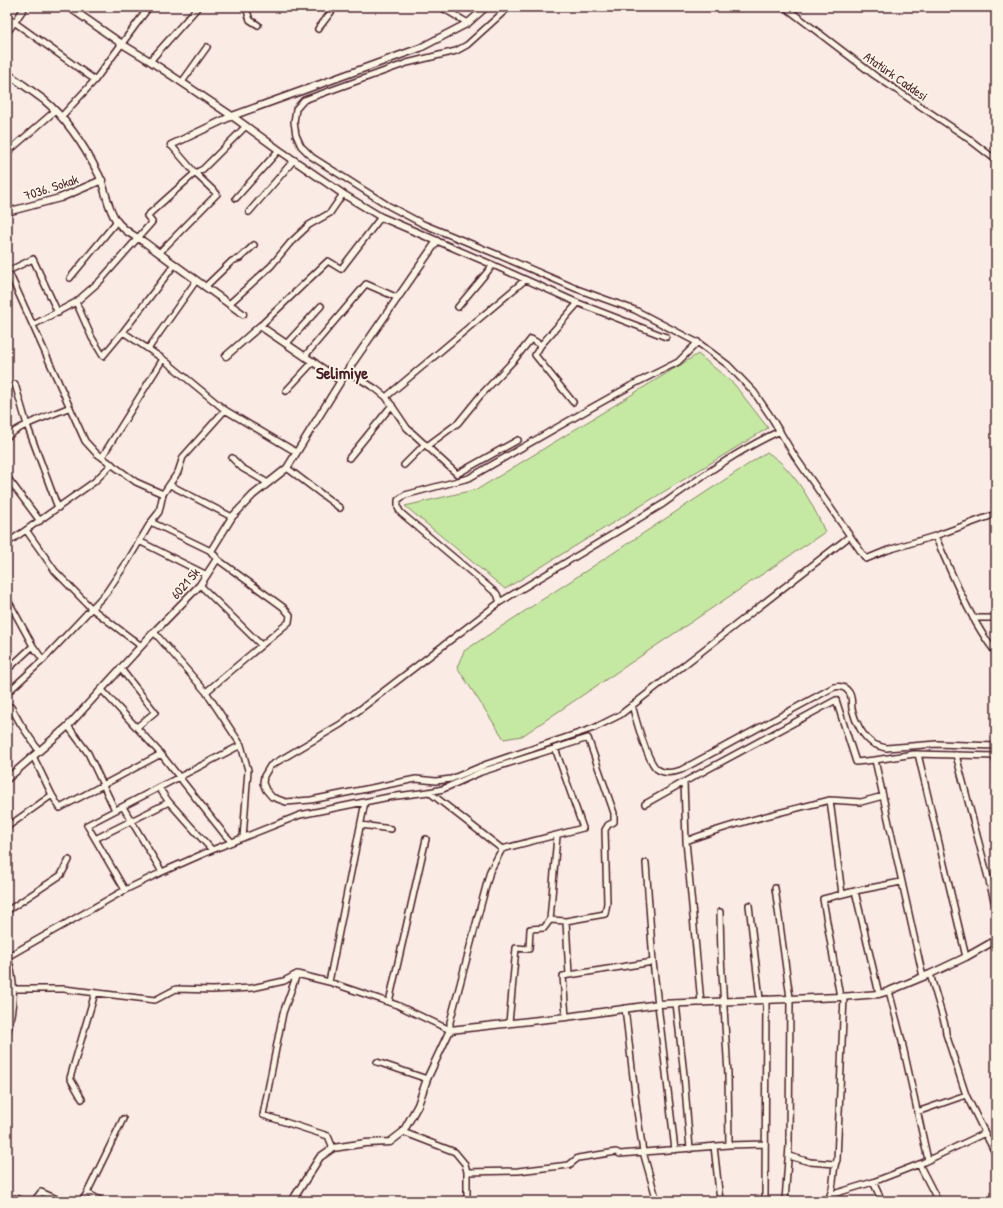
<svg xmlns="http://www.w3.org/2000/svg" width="1003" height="1208" viewBox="0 0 1003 1208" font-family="'Patrick Hand',sans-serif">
  <rect width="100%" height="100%" fill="#faebe4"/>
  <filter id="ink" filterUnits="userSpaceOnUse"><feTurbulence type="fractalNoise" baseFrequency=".025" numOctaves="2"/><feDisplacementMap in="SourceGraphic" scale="8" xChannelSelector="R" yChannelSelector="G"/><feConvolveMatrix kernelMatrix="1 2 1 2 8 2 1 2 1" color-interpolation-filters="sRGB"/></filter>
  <g filter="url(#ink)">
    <!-- green -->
    <path fill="#c5e9a2" stroke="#888466" d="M698,354L734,384L768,428L505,589L405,506L478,489Z
      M767,452C774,457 781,462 786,468C803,486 815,509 825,532L522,736L504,739L457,667L464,651Z"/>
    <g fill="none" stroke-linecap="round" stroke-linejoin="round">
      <!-- minor casing -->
      <g stroke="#4a1f2b" stroke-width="8">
        <path id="minor" d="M249,7L247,11L250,20L258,25
          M441,7L468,23
          M509,7L467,45L456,51L407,63L304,100L296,109L294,122L296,135L301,146L312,157L389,206L423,224L496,254L577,289L635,310L700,344L728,365L754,392L771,417L794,455L866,559L888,550L935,536L996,514
          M785,7L874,75L965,136L996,160
          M7,18L14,22L95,80
          M318,29L335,7
          M7,33L25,7
          M150,61L198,7
          M182,82L207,47
          M61,117L95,80L149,7
          M10,150L55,111
          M236,198L279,150
          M249,212L294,160
          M437,241L493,265L578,303L666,337
          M159,253L217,194L195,173L171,145
          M7,268L85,441L96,453L136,482L163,494
          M8,271L33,259L58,313
          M70,278L117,221
          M205,287L232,261L240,258L254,245
          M76,302L92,338L103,356L123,332L175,264
          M229,304L271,266L290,243L309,225L330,213L343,194
          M458,307L493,265
          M33,325L76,302L100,281L152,222L147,216L195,173L203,169L246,126
          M260,326L328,261L341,269L381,217
          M123,332L163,359L225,410L296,452
          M698,342L678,362L634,384L591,408L469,478L405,495L398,500V508L401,513L497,594L500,602L341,724L270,766L264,776L263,783L266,790L272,797L286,802L311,800L416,779L436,781L451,779L487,764L594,728L620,715L850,536
          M287,343L321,306
          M541,345L535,355L573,402
          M148,349L196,281
          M305,356L366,284L398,298
          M347,371L376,389L386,397L407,428L457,474L518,440
          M15,384L27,425L58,508
          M286,391L314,361
          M386,397L525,280
          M7,437C23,423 50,416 70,407
          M427,446L458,423L480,396L515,359L531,339L541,345L578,303
          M102,457L163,359
          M232,458L242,468L268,483
          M349,458L392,405
          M404,465L425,444
          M287,468L340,508
          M7,477L40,521
          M170,485L232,517
          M151,522L211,551
          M26,530L94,482L112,464
          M935,536C953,575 969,619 996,653
          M139,541L207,575
          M7,543L26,530L55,571L91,608L141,646
          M200,585L261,645
          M7,598L10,604
          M500,602L663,504C701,477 738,450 780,431
          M7,606L10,604L33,646
          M973,618H996
          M154,632L206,692L241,745L248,770L243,838
          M121,669L155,712L137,727
          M7,670L33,646L43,660L106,593L127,562L151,522L159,512L163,494L178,472L183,457L225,410
          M102,690L161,754L225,835L232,842
          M206,692L289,622L290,615L283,607L217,559
          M7,693L43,660
          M632,705C636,720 647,761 657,769C664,774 673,773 681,770L834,687C839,686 844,686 848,691C853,696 851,703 852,709C855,721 863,738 874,744C878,746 882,747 886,748L937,744L996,746
          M7,707H11L20,723L39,751
          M68,726L88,753L115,810
          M918,754L966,957
          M956,755L996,908
          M33,756L52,795L60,808L161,754
          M994,756L996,762
          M875,760L923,977
          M684,782L836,700L856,762L875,760L914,754L996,756
          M159,788L169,802L212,850
          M429,792L502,849
          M830,800L861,802L883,796
          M645,804L684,782L686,841L701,1003
          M123,807L162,872
          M361,825L391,829
          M7,827L52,795
          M95,839L169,802
          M686,841C733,823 782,812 830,800L842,894
          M646,863L653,962L675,1150
          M775,888L790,998L789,1146L785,1201
          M125,890L87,825L241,745
          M855,891L901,882
          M749,905L760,999
          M7,911L61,875L69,860
          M720,912L721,957L728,1074L729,1145
          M550,920L566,921
          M7,957L125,890L162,872L212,850L300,815L389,797L429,792L443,789L481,772L588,738L614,813V822L608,825L605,830L607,903L605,914L566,921L569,975L563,976L566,1017
          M297,974L283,1013L263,1115L328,1136L333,1148
          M930,974L945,1025L946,1034L966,1095L996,1155
          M569,975L653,962
          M329,982L365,802
          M13,989H64L155,1000L176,989L213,990L252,988L284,981L297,974L329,982L397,1005L450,1030V1022L490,871L502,849L583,828L555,748
          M889,991L901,1037L928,1160
          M840,997L823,899L855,891L879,994
          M389,1002L426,839
          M676,1003L684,1075L690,1149
          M625,1008L637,1111L643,1152L657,1201
          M509,1023L516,948L529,949L530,929L544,928L550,920L557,836
          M377,1062L427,1079
          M82,1099L70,1078L95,993
          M917,1112L966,1095
          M403,1132L455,1152L465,1164L467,1172V1201
          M714,1146L720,1201
          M789,1156L810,1162L835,1164
          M919,1164L938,1201
          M467,1172L518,1171L569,1165L578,1158L616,1152L620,1154L729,1145L765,1144
          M87,1193L123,1119
          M830,1195L873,1182
          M13,1201L15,1198L24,1201
          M34,1201L41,1192L61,1201
          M82,1201L87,1193L102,1201
          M765,1201L766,999
          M833,1201L830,1195C835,1184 832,1170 837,1160L844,996
          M882,1201L873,1182L922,1163L985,1133"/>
      </g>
      <!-- tertiary casing -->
      <g stroke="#4a1f2b" stroke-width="9">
        <path id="tertiary" d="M7,73C19,82 32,91 44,100C68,120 85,147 99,175C106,190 107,207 116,220C123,231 137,237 147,244C179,268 211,291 243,314
          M171,145L232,116L420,48L468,23L486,7
          M7,212L60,198L102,180
          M226,356L260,326L341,381
          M7,779L68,726L154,632L200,585L217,559L211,551L232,517L253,495L287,468L347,371L437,241L381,217L343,194L279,150L232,116L150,61L122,44L69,7
          M292,1201L320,1157L333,1148L366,1143L390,1142L403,1132L418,1105L427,1079L450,1030L566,1017L659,1004L840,997L879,994L889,991L930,974L966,957L996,940"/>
      </g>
      <!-- secondary casing -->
      <g stroke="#4a1f2b" stroke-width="10">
        <path id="secondary" d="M7,958C15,985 13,1003 7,1031"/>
      </g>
      <!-- minor -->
      <use href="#minor" stroke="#fcf5e5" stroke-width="5"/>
      <!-- tertiary -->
      <use href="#tertiary" stroke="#fcf5e5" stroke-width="6"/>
      <!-- secondary -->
      <use href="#secondary" stroke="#fcf5e5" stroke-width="7"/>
    </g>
  </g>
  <g text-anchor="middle" stroke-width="3.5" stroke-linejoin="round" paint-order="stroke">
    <!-- street labels -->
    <g font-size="13" fill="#4a1f2b" stroke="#fcf5e5">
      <text transform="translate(896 76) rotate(35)" y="5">Atatürk Caddesi</text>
      <text transform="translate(51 187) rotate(-18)" y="5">7036. Sokak</text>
      <text transform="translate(185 583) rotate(-49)" y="5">6021 Sk</text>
    </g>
    <!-- district labels -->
    <g font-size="17" font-weight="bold" fill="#4a1f2b" stroke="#fcf5e5">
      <text x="342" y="379">Selimiye</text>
    </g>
  </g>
  <!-- margin -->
  <rect width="1003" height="1208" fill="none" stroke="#fcf5e5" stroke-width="24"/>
  <rect x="12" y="12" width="979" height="1184" fill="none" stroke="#4a1f2b" stroke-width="1.5" filter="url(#ink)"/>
</svg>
